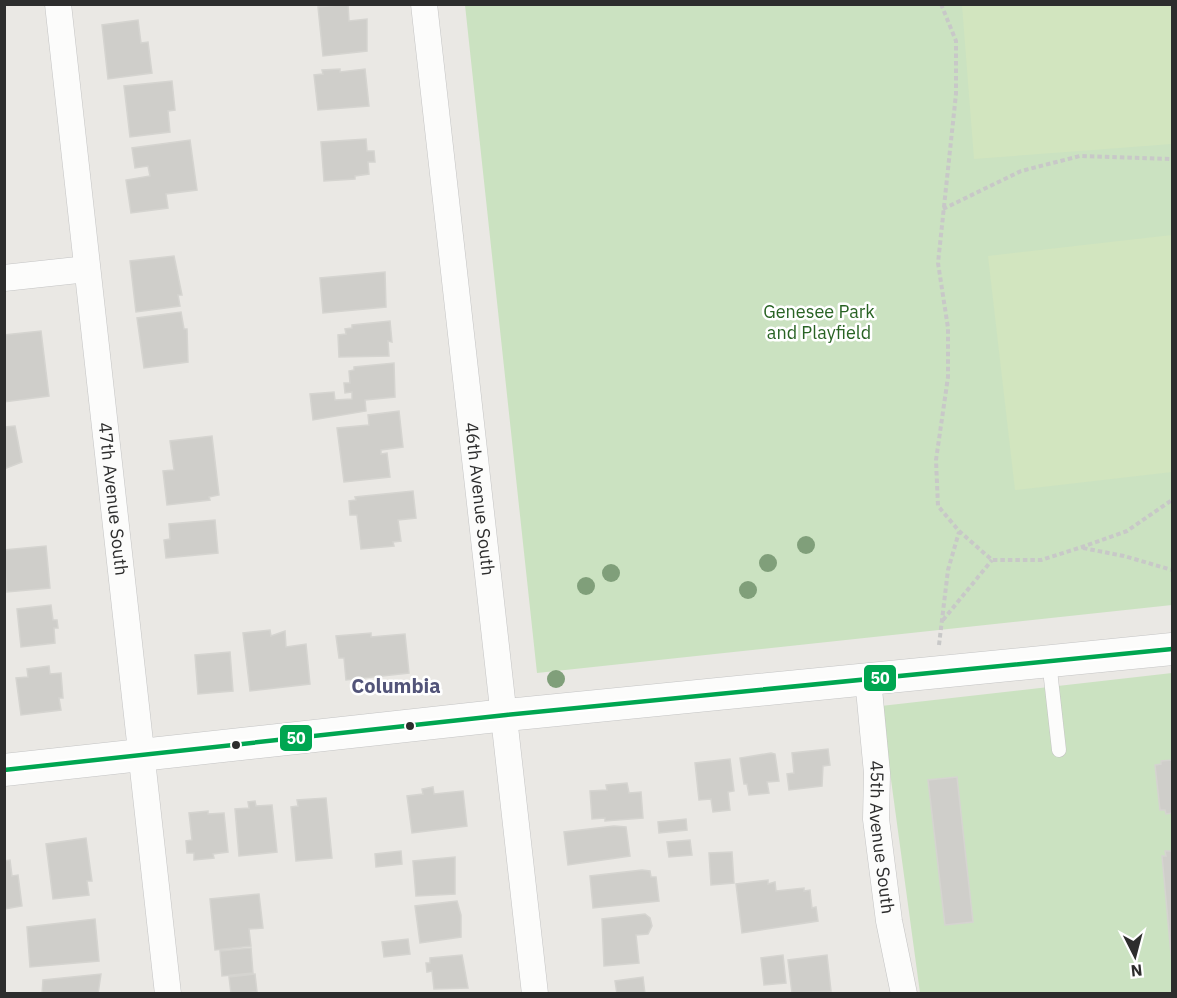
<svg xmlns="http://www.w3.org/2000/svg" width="1177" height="998" viewBox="0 0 1177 998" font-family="'IBM Plex Sans',sans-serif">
  <rect width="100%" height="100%" fill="#eae8e4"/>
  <!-- green -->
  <path fill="#cbe2c1" d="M465,5H1172V605L537,673Z
    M1172,673V993H920L881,706Z"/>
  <!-- pitch -->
  <path fill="#d2e5bf" d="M962,5H1172V144L974,159Z
    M1172,235V472L1015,490L988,256Z"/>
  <!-- building -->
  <path fill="#cfceca" stroke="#d5d4d0" stroke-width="1.5" d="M348,4L349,21L367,19V51L323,56L318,7Z
    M138,20L141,43L148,42L152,73L108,79L102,25Z
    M340,69V72L365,69L369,106L318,110L314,75L323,74L322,70Z
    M172,81L175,110L168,111L170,132L130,137L124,86Z
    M366,139L367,151H374L375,162H368L369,174L355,176V179L324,181L321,142Z
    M190,140L197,190L166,194L168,208L131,213L126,180L150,176L148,166L135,168L132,148Z
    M174,256L182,295H178L180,306L136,312L130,261Z
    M385,272L386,307L323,313L320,278Z
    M181,312L184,329H187L188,362L144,368L137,318Z
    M390,321L392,342L388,341L389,356L339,357L338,335L346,334L345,329L352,328V325Z
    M41,331L49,396L4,402V335Z
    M394,363L395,397L365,400L366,411L313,420L310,394L334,392L335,400L352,399V392L345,393L344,383H350L349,371L354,370V367Z
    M399,411L403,447L381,450V454L387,453L390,477L344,482L337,428L369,425L368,415Z
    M15,426L22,462L4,469V427Z
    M212,436L219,495L209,497L210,500L167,505L163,471L174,470L170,441Z
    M413,491L416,518L398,520L401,541L393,542L394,546L361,549L357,515H350L349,501L356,500L355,497Z
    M215,520L218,553L166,558L164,540L170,539L169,524Z
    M46,546L50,588L7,592L4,550Z
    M51,605L53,620H57L58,628H54L55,643L21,647L17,609Z
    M270,630L271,636L285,631L286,647L306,644L310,684L250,691L243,633Z
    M371,633V637L405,634L409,673L346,680L344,658H339L336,636Z
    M230,652L233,691L198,694L195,655Z
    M49,666L50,674L61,673L63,698H59L61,710L21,715L16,678L28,677L27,669Z
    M828,749L830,765L823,766L822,786L789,790L787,774L794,773L792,753Z
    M771,753L775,754L779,781L767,782L769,793L749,795L747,784H744L740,758Z
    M730,759L734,791L728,792L730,810L713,812L711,799L699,800L695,763Z
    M1172,760V813L1166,814L1165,810H1160L1155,765L1161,764V761Z
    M957,777L973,922L945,925L928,780Z
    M627,783L629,793L641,792L643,818L605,821V818L592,819L590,791L607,790L606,785Z
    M433,787L434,794L463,791L467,826L412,833L407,796L423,794L422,789Z
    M326,798L332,858L296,861L291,807L298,806L297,800Z
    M255,801L256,806L272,805L277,852L239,856L235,809L249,808L248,802Z
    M208,811V814L224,813L228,852L213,854L214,858L194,860V853H187L186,841L192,840L189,813Z
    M686,819L687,830L659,833L658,822Z
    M614,826L626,827L630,856L568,865L564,832Z
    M86,838L92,881H87L89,895L53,899L46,844Z
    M690,840L692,855L669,857L667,842Z
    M401,851L402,864L376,867L375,854Z
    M1165,851H1172V965L1162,856H1166Z
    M732,852L734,883L711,885L709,853Z
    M455,857V894L416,896L413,861Z
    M10,860L12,876L18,875L22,906L4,909V861Z
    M642,870L650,871L651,877H656L659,901L593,908L590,876Z
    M768,880V884L775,882L776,891L804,888V891L810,890L812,908L816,907L818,921L742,933L736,884Z
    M259,894L263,928L249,929L251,946L215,950L210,899Z
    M457,901L461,915V937L420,943L415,906Z
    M645,914L650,918L652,926L648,934L636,935L639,963L604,966L602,919Z
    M95,919L99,961L30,967L27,927Z
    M408,939L410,954L384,957L382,942Z
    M251,948L253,973L222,976L220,951Z
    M462,955L468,988L434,989L432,971L427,972L426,963H430V958Z
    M783,955L786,983L764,985L761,958Z
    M827,955L831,991L792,993L788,960Z
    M101,974L98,994H42L43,980Z
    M255,974L257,992L231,994L229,977Z
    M643,977L645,994H617L615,981Z"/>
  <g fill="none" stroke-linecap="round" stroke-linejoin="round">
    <!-- service casing -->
    <g stroke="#c4c4c4" stroke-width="15">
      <path id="service" d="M1049,661L1059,750"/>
    </g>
    <!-- minor casing -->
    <g stroke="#c4c4c4" stroke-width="27">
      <g id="minor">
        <path id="s1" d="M58,4L168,994"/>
        <path id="s2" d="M424,4L535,994"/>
        <path d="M4,278L87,269"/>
        <path id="s3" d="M868,679L877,773L876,819L889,921L904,994"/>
      </g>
    </g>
    <!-- tertiary casing -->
    <g stroke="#c4c4c4" stroke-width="33">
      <path id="tertiary" d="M4,770L506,715L1172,649"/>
    </g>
    <!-- path -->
    <path stroke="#c8c8c8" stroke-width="4" stroke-dasharray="4.5 3" stroke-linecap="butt" d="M941,4L956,41V94L938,263L948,328V377L936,460L938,506L959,531L992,560H1041L1082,547L1127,531L1172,500
      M943,209L1021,171L1080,156L1172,159
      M1083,548L1124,556L1172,570
      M943,620L992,560
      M939,645L948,570L959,532"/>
    <!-- service -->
    <use href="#service" stroke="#fcfcfb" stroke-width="14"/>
    <!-- minor -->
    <use href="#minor" stroke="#fcfcfb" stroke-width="26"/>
    <!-- tertiary -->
    <use href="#tertiary" stroke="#fcfcfb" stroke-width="32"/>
    <!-- bus-1 casing -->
    <g stroke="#fff" stroke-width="9">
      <path id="bus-1" d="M4,770L506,715L1172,649"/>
    </g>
    <!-- bus-1 -->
    <use href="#bus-1" stroke="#00a651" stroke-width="4.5"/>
  </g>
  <!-- trees -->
  <g fill="#809f7a">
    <circle cx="806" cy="545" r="9"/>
    <circle cx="768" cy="563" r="9"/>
    <circle cx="611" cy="573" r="9"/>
    <circle cx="586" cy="586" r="9"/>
    <circle cx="748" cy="590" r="9"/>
    <circle cx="556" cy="679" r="9"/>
  </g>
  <!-- markers -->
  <g fill="#2d2d2d" stroke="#fff" stroke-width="2">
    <circle cx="410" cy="726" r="5"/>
    <circle cx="236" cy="745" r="5"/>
  </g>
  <g text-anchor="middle" stroke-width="5" stroke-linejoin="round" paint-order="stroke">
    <!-- park labels -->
    <g font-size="18" fill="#296324" stroke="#fff">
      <text x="819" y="318">Genesee Park<tspan x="819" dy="21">and Playfield</tspan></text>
    </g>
    <!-- street labels -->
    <g font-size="18" fill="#2d2d2d" stroke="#fff">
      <text dy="6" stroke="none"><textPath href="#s1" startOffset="498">47th Avenue South</textPath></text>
      <text dy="6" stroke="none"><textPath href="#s2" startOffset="498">46th Avenue South</textPath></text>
      <text dy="6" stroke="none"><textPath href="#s3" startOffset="159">45th Avenue South</textPath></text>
    </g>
    <!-- neighbourhood labels -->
    <g font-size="20" font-weight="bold" fill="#525479" stroke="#fff">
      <text x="396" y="693">Columbia</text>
    </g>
  </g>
  <g stroke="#fff" stroke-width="2">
    <rect x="863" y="664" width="34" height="28" rx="6" fill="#00a651"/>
    <rect x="279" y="724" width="34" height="28" rx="6" fill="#00a651"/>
  </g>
  <g font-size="16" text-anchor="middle" font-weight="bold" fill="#fff">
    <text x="880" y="684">50</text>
    <text x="296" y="744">50</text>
  </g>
  <!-- border -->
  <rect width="1177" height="998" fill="none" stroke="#2d2d2d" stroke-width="12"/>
  <!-- north arrow -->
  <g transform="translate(1135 956) rotate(174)" stroke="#ffffff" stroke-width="4.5" paint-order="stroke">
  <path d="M0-4.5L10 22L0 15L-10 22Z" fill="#2d2d2d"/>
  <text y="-9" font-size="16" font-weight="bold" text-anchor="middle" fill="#2d2d2d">N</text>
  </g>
</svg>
